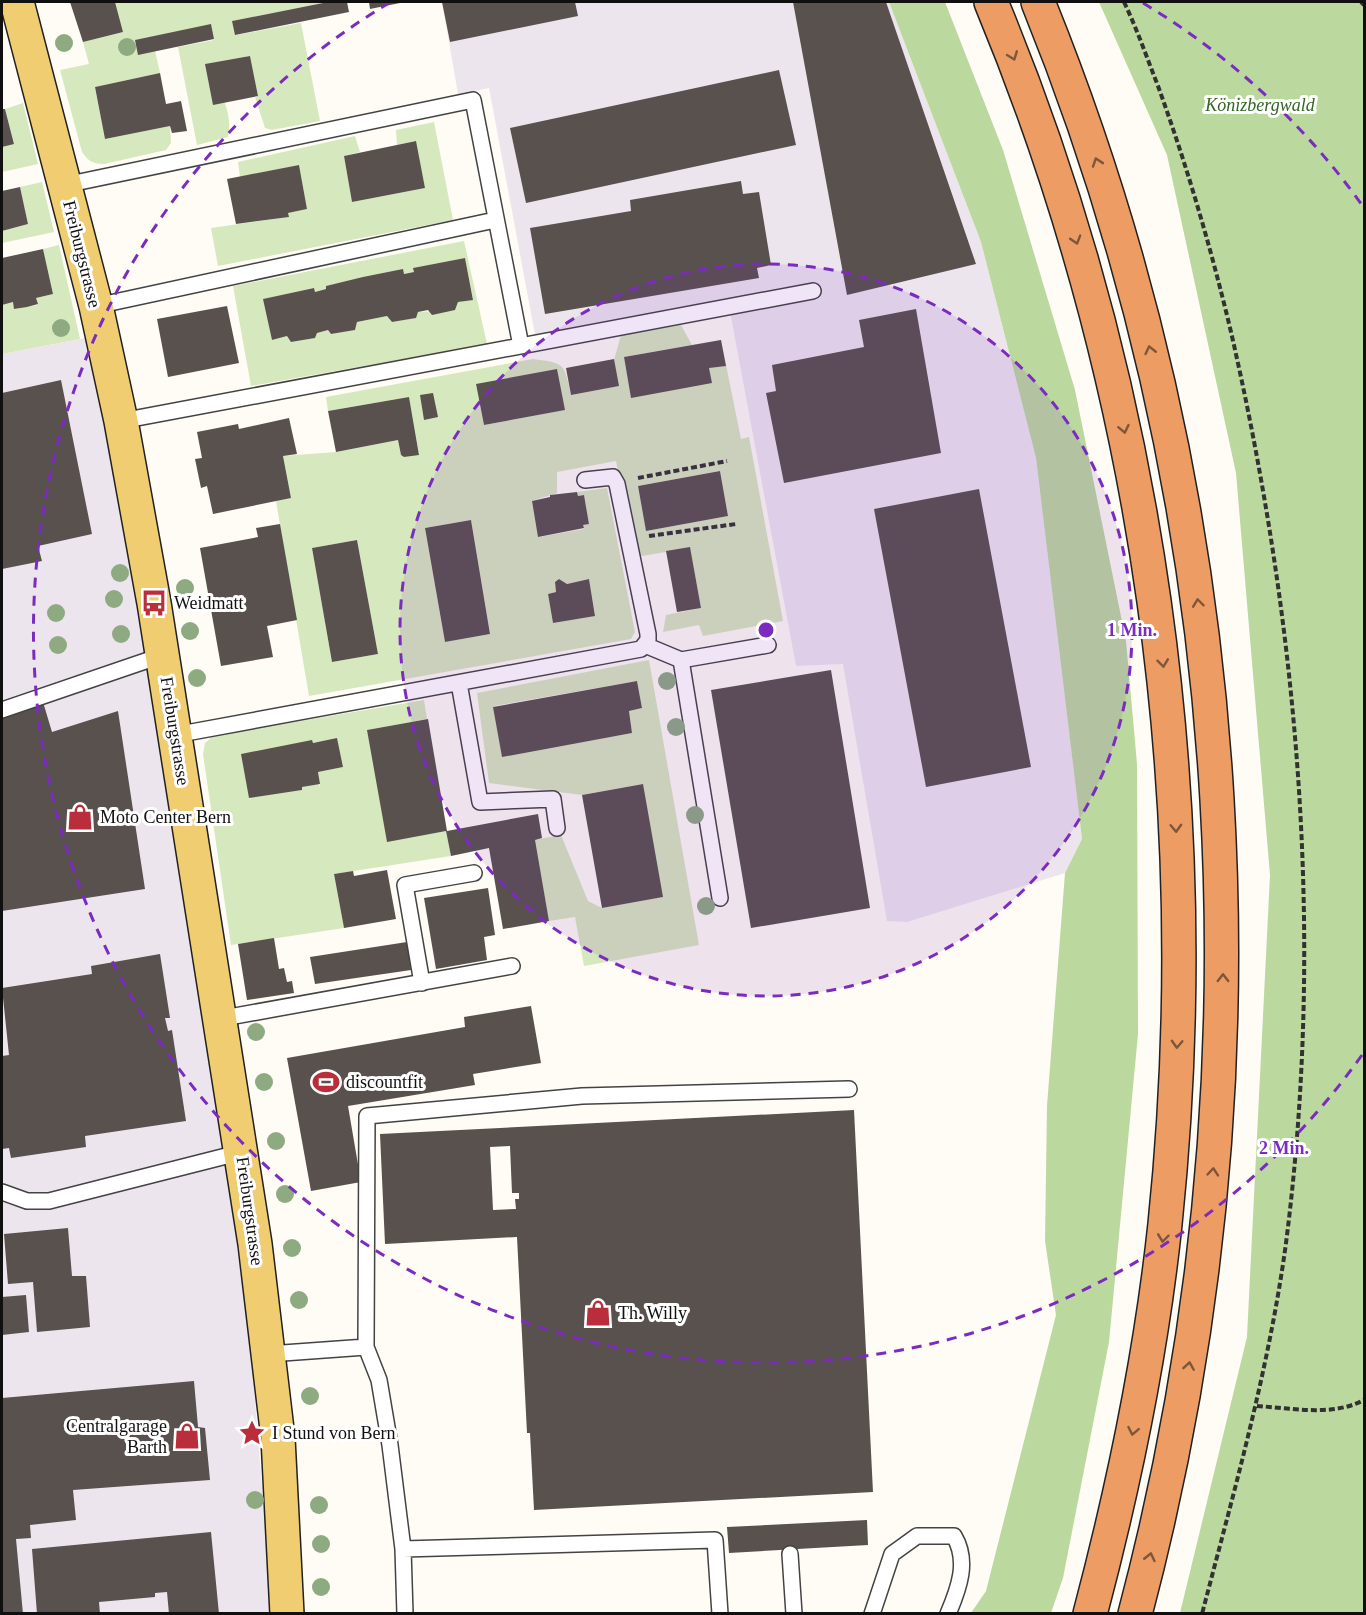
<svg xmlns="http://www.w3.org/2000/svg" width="1366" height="1615" viewBox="0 0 1366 1615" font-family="'Times New Roman',serif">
  <rect width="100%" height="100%" fill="#fefcf4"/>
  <!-- industrial -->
  <path fill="#ede5ee" d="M442,2H889L981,242L1036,458L1082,839L1065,873L907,922L887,921L843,664L796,666L729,306L536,340L489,88L458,94Z
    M91,337L108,444L186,870L251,1349L272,1613L2,1614V354Z"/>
  <!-- green -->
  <path fill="#d6e8be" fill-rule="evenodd" d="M115,2H328L232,21L236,35L301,23L320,121L272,130L265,128L255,97L258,96L250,56L206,64C217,86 234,111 228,137L197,145L178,47L214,40L211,25L136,40L155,51L160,73L95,87L105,139L170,126L171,143L166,150L104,164C93,164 88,161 82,152L60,70L89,64L83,42L123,32Z
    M23,103L38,164L2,172V147L14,143L5,109Z
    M434,122L453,220L218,266L211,228L288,217V213L307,209L299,165L240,177L238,162L355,136L360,152L344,156L352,202L425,188L415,141L397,145L396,130Z
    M42,182L54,232L2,243V231L28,224L20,187Z
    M464,241L487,344L251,386L233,286ZM465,258L473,299L458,302L455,310L418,312L415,318L392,322L387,316L357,322L355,330L331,334L328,330L317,333L315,338L292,342L287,336L272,340L264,299L314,288L315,292L326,289V286L403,270L404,274L414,272V268Z
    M59,245L80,339L2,354V305L13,302L15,309L37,305L36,298L53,294L43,249Z
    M681,325L692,345L721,340L741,439L749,437L783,621L703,636L699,625L663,632L666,615L701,608L690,548L636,557L616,461L557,472V493L532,501L539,537L584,529L583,525L589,524L584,495L578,496L577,492L607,488L635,632L631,639L309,696L276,501L291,498L283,456L336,452L398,440L401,455L404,457L419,454L409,397L328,411L326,397L533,359C565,363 564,363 571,395L618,386L614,360L621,335ZM664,350L671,390L631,397L624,357ZM476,384L564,410L484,425ZM720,471L728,516L646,531L638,486ZM471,520L490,634L445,642L425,528ZM357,540L378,654L332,662L312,548ZM559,579L567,584L589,579L595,615L553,623L548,594L556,592L555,582Z
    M649,660L699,945L584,966L575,917L549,921L534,840L561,835L588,901L602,908L662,897L642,784L582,795L489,783L477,693ZM637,681L642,708L629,711L632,733L502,756L494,706Z
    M424,700L427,719L368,730L387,841L446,831L451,856L334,874L344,928L231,945L203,754L205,743L213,736ZM337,739L343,767L318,772L320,787L318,784L302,787V790L251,797L250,800L242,754Z"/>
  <!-- forest -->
  <path fill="#bbd89e" d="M889,2H945L1003,150L1075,390L1126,641L1137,764L1138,1034L1109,1342L1063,1578L1051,1613H971L986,1591L1056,1315L1045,1241L1047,1106L1065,873L1082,839L1036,458L981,242Z
    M1099,2H1364V1613H1180L1247,1337L1270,875L1236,473L1167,155Z"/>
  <!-- building -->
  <path fill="#58514d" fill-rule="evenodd" d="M70,2H115L123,32L83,42Z
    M328,2H347L349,12L235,35L232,21Z
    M369,2H400V3L370,9Z
    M442,2H575L578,16L450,42Z
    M793,2H886L976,264L847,295Z
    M211,24L214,39L138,55L135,40Z
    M250,56L258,96L213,105L205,64Z
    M779,70L796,145L526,203L510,128Z
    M160,73L166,104L181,101L187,131L172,133L170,126L105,139L95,87Z
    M2,109H5L14,144L2,147Z
    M416,141L425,188L352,202L344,156Z
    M299,165L307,209L288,213L289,217L236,224L227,179Z
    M741,181L743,194L759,192L771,265L757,268L759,278L545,314L530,228L631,211L630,200Z
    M20,187L28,224L2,231V191Z
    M43,249L53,294L36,298L38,304L27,307L14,309L13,302L2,305V258Z
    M465,258L473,300L458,302L455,310L432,315L428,310L418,312L416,318L392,322L387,316L357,322L355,330L331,334L328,330L317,333L315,338L291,342L287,336L272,340L263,299L314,288L315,292L326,289V286L363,277L403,269L404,274L414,272L413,268Z
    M227,306L239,363L168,377L157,319Z
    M916,309L941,453L784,483L766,393L776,391L772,365L864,347L859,320Z
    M721,340L726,366L709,368L712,383L631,398L624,357Z
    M614,359L619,386L571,395L566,368Z
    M557,369L565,410L484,425L476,384Z
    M61,380L92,534L38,546L42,561L2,569V393Z
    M433,393L438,417L424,420L420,395Z
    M409,397L419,455L404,457L401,455L398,440L336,452L328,411Z
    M289,418L297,454L283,456L291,498L213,514L207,486L201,488L195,459L202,458L197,432L238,424L239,429Z
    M720,471L728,516L646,531L638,486Z
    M979,489L1031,767L926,787L874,509Z
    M577,492L578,496L584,495L589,524L583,525L584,528L538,537L532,501L550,497V495Z
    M471,520L490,634L445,642L425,528Z
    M280,524L297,620L267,626L273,657L221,666L200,548L258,537L256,528Z
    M357,540L378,654L332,662L312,548Z
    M690,547L701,608L677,612L666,551Z
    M559,579L567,584L589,579L595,616L553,623L548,594L556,592L555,582Z
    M831,670L870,908L751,928L711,690Z
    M637,681L642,708L629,711L632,733L502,757L493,707Z
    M43,702L52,732L118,711L145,889L2,911V715Z
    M428,719L447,831L538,814L542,838L535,840L549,921L503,929L489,848L451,856L446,831L387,842L367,730Z
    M337,738L343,767L318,772L320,784L302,787V790L249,798L241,754L312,740L313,743Z
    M643,784L663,897L602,908L582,795Z
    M387,870L396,919L344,928L334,874L353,871L354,876Z
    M488,888L495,935L484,937L487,960L436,969L424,898Z
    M274,938L279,969L284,968L287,982L292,981L294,993L247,1000L238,944Z
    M407,942L411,970L315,984L310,957Z
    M160,954L170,1018H165L168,1031L172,1030L186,1121L85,1136L86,1147L11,1158L9,1148L2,1149V1056L9,1055L2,988L92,974L91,966Z
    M531,1006L541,1063L473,1074L475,1085L348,1106L361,1182L311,1191L287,1058L465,1027L464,1017Z
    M854,1110L873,1492L534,1510L530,1433H527L517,1237L385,1244L380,1134ZM510,1146L512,1193H519V1199H515L516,1209L493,1210L490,1147Z
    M68,1228L72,1276H86L90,1327L37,1332L33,1282L8,1284L4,1234Z
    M26,1295L29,1332L2,1335V1297Z
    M194,1381L198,1427L205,1428L210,1480L73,1490L76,1520L30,1525L31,1538L16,1539L23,1614H2V1398Z
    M867,1520L868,1545L729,1553L727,1527Z
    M211,1532L219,1614H169L167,1592L155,1593V1597L99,1602L100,1614H37L32,1549Z"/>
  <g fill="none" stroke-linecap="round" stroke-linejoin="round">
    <!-- service casing -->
    <g stroke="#434343" stroke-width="18">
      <path id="service" d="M65,185L473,100L521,346
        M96,306L495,220
        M121,421L813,291
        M645,645L681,660L720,898
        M681,660L768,645
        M459,683L480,802L553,799L557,828
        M2,710L163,655
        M175,735L641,649L648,640V634L617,484L613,477L585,480
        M422,983L405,885L474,873
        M218,1019L512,966
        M2,1192L27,1201H49L242,1152
        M366,1347L379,1380L390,1445L403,1549L405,1614
        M269,1354L366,1347L367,1116L582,1096L849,1089
        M403,1549L715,1540L720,1614
        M790,1554L794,1614
        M872,1614L892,1554L917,1536H954C969,1561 959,1588 948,1614"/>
    </g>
    <!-- primary casing -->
    <g stroke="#212121" stroke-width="36">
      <path id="primary" d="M17,2L96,306L121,421L154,603L255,1244L278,1438L287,1614"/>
    </g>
    <!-- motorway casing -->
    <g stroke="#212121" stroke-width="36">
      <path id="motorway" d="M991,2C1151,387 1208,810 1165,1224C1151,1356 1124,1486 1090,1614
        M1038,2C1245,512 1276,1082 1135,1614"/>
    </g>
    <!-- path -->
    <path stroke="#323232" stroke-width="4" stroke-dasharray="6 3" stroke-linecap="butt" d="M1124,2C1137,29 1147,58 1158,86C1187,166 1211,248 1231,332C1299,629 1325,939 1286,1243C1269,1369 1234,1491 1202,1614
      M1361,2L1364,5
      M638,478L727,461
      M649,536L736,524
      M1257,1406C1292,1408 1332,1417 1364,1400"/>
    <!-- service -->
    <use href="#service" stroke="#fff" stroke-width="15"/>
    <!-- primary -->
    <use href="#primary" stroke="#f1cd71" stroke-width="33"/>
    <!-- motorway -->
    <use href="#motorway" stroke="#ed9c64" stroke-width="33"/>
  </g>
  <!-- trees -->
  <g fill="#8eaa81">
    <circle cx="64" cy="43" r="9"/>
    <circle cx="127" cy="47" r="9"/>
    <circle cx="61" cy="328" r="9"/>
    <circle cx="120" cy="573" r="9"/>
    <circle cx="185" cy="588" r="9"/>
    <circle cx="114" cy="599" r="9"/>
    <circle cx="56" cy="613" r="9"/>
    <circle cx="190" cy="631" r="9"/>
    <circle cx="121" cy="634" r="9"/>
    <circle cx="58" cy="645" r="9"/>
    <circle cx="197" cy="678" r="9"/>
    <circle cx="667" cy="681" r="9"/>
    <circle cx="676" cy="727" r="9"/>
    <circle cx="695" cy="815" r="9"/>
    <circle cx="706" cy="906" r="9"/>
    <circle cx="256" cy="1032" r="9"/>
    <circle cx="264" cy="1082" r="9"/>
    <circle cx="276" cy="1141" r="9"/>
    <circle cx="285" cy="1194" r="9"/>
    <circle cx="292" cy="1248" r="9"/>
    <circle cx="299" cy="1300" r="9"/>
    <circle cx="310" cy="1396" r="9"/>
    <circle cx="255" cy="1500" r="9"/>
    <circle cx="319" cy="1505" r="9"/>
    <circle cx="321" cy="1544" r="9"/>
    <circle cx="321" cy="1587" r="9"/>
  </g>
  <!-- one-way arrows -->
  <defs><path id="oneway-chevron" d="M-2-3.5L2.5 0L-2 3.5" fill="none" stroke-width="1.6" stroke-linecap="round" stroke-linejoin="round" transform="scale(1.5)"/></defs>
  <g stroke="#7e563a">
    <use href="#oneway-chevron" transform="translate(1013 56) rotate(69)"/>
    <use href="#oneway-chevron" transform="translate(1097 162) rotate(-109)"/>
    <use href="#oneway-chevron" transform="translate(1076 240) rotate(73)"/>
    <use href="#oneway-chevron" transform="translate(1150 350) rotate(-103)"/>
    <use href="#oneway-chevron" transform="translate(1124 429) rotate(78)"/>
    <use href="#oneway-chevron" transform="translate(1198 603) rotate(-97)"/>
    <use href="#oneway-chevron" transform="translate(1163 663) rotate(83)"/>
    <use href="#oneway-chevron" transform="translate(1176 828) rotate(88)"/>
    <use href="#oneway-chevron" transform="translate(1223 978) rotate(-90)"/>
    <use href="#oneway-chevron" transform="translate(1177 1044) rotate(92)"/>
    <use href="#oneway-chevron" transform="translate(1213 1172) rotate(-85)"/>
    <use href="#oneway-chevron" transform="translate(1163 1238) rotate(97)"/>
    <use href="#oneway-chevron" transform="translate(1189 1366) rotate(-81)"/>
    <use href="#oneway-chevron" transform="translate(1133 1431) rotate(101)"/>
    <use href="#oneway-chevron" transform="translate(1150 1557) rotate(-77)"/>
  </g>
  <!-- distance rings -->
  <circle cx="766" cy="630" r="366" fill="#7b2cbf" fill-opacity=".12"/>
  <g fill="none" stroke="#7b2cbf" stroke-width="3" stroke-dasharray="10 8">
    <circle cx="766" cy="630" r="366"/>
    <path d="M1362 1055A732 732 0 1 1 389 3M1143 3A732 732 0 0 1 1362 205"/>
  </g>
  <!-- icons -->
  <defs>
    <g id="bus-bare" transform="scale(2.07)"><path d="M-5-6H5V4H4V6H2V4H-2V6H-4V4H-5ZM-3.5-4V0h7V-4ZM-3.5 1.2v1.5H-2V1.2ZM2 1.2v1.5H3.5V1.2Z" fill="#ba2e3b" stroke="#fff" stroke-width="2.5" paint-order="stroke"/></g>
    <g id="shop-bare" transform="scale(2.07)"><path d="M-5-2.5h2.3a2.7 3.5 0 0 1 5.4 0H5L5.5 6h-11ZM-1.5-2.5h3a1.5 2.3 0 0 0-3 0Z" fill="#ba2e3b" stroke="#fff" stroke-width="2.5" paint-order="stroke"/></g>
    <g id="stadium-bare" transform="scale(2.07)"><path d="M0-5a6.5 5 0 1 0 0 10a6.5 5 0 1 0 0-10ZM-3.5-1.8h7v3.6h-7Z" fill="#ba2e3b" stroke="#fff" stroke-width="2.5" paint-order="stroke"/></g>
    <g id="sight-bare" transform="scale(2.07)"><path d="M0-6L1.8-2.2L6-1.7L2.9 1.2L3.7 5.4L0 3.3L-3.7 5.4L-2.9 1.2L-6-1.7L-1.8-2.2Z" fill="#ba2e3b" stroke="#fff" stroke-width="2.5" paint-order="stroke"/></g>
  </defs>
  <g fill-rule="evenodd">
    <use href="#bus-bare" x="154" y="603"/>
    <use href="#shop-bare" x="80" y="817"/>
    <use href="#stadium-bare" x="326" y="1082"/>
    <use href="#shop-bare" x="598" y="1313"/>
    <use href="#sight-bare" x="252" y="1433"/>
    <use href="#shop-bare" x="187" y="1436"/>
  </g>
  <g text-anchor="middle" stroke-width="6" stroke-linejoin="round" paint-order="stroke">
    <!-- park labels -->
    <g font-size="18" font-style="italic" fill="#336623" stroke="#fff">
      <text x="1260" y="111">Könizbergwald</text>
    </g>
    <!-- street labels -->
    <g font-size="18" fill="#101010" stroke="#fff">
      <text transform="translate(82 254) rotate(76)" y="6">Freiburgstrasse</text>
      <text transform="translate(175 731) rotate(81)" y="6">Freiburgstrasse</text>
      <text transform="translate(250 1211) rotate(82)" y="6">Freiburgstrasse</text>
    </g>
    <!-- poi labels -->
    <g font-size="18" fill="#101010" stroke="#fff" text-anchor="start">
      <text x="174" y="609">Weidmatt</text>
      <text x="100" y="823">Moto Center Bern</text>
      <text x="346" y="1088">discountfit</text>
      <text x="618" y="1319">Th. Willy</text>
      <text x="167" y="1432" text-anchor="end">Centralgarage<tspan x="167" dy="21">Barth</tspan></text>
      <text x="272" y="1439">I Stund von Bern</text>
    </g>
  </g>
  <circle cx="766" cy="630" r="9" fill="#7b2cbf" stroke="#fff" stroke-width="3"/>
  <g font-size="18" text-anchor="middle" font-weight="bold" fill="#7b2cbf" stroke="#fff" stroke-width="6" stroke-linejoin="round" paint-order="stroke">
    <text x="1132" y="636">1 Min.</text>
    <text x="1284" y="1154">2 Min.</text>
  </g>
  <!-- border -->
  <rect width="1366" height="1615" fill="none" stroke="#101010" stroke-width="6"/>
</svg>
